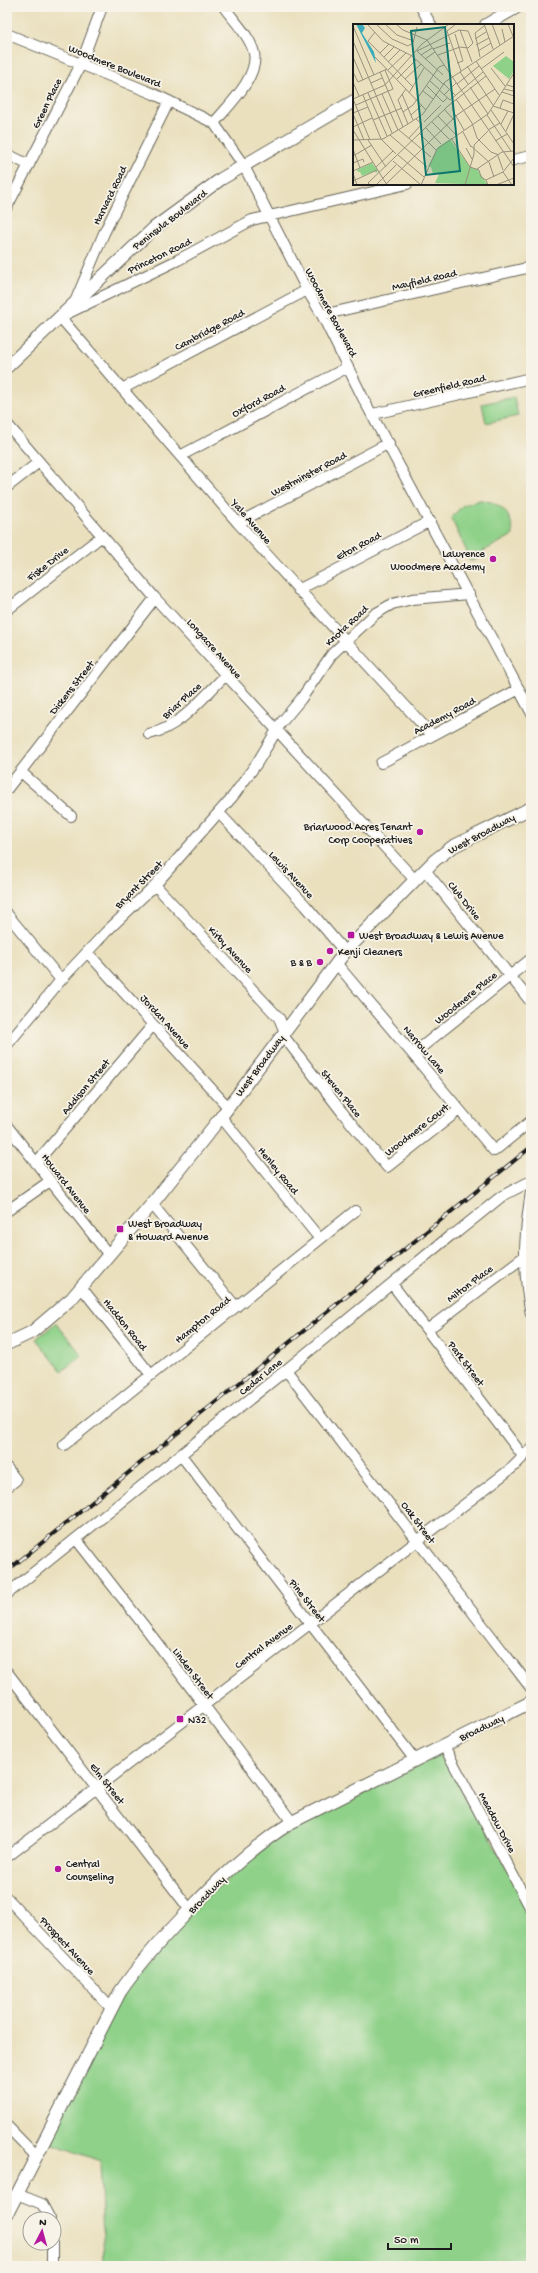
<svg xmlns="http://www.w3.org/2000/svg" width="538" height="2273" viewBox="0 0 538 2273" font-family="'Gochi Hand',sans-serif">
  <rect width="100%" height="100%" fill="#f7f3e8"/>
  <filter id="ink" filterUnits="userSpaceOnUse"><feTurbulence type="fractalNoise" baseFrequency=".025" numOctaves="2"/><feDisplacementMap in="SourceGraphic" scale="8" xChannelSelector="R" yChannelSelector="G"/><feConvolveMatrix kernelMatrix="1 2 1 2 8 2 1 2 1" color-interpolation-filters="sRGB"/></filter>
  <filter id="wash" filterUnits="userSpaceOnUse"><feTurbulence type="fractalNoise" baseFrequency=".012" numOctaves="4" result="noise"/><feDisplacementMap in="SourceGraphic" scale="16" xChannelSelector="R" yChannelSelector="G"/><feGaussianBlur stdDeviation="0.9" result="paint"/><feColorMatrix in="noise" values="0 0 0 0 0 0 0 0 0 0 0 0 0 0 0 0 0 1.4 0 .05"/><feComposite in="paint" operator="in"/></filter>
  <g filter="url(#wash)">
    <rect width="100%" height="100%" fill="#eae0be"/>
    <!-- green -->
    <path fill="#8fd189" stroke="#567652" d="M514,397L518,416L486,423L482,404Z
      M480,500C500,501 513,515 513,535L476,555V560L470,561L466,557L467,552L451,518L463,505Z
      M56,1323L82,1355L62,1371L36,1339Z
      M443,1753L531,1912V2266H176L164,2261L160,2266H104L100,2161L45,2141L120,1994L200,1903L271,1841Z"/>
  </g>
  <g filter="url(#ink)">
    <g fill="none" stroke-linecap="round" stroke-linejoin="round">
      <!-- minor casing -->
      <g stroke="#646155" stroke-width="12">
        <path id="minor" d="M421,7L431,25
          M7,34L154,94L214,123L244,166L307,290L322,315L364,400L531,712
          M214,123C228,106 259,77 254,53C250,36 234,21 224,7
          M7,154L29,165
          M513,160L531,156
          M407,184L252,220L178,260L60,317L238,523L432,735
          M7,207L81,64L102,7
          M75,302L104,233L169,101
          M322,315L531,267
          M122,389L307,290
          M373,414L531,378
          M7,424L155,598L415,880
          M180,456L348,367
          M7,487L39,462
          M238,523L389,443
          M298,590L430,521
          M7,610L102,536
          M149,734C180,728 203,697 225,676
          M381,763L519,689
          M21,772L71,816
          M7,789L155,598
          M219,813L306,906L345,952
          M425,870L531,1002
          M155,885L279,1018L285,1032V1038L342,1112L387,1167L459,1110
          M7,914L61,980
          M87,952L227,1106
          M336,963L494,1151L531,1121
          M7,1045L61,980L106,932L155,885L234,795L257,763L281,723L301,699L332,654L375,614L392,604L412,599L469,594
          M413,1054L531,959
          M221,1117L320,1239
          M7,1126L109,1255
          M36,1163L153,1025
          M531,1192C524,1238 522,1267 531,1314
          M152,1204L236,1307
          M7,1211L50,1181
          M392,1284L523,1456
          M81,1287L151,1375
          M427,1330L525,1256
          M286,1370L531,1688
          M64,1445L355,1211
          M181,1455L415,1760
          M7,1468L16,1480L7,1487
          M76,1539L145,1627L292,1822
          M7,1594L286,1370L451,1235L456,1233L502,1196L531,1181
          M7,1672L190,1910
          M444,1746L531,1909
          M7,1857L512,1468L531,1449
          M7,1898L111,2008
          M7,2126L36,2156
          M17,2194L42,2204L50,2219
          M52,2243V2266"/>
      </g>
      <!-- major casing -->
      <g stroke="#646155" stroke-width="14">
        <path id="major" d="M486,25L517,7
          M7,367L154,228L221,179L354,101
          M7,1344L32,1332L72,1298L152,1204L221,1117L345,952L415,880L435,860L452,847L531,808
          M7,2214L120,1992C138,1966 158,1943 180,1920C214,1883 249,1849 292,1822L531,1702"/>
      </g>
      <!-- minor -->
      <use href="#minor" stroke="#fff" stroke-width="10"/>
      <!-- major -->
      <use href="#major" stroke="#fff" stroke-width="12"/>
      <!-- rail casing -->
      <g stroke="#1c1c1c" stroke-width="4">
        <path id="rail" d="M7,1571L531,1147"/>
      </g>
      <!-- rail -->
      <use href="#rail" stroke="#f7f3e8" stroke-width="2.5" stroke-dasharray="8" stroke-linecap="butt"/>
    </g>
  </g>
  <!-- markers -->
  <g fill="#b5179e" stroke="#f7f3e8" stroke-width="1.5">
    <circle cx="493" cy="559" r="4"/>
    <circle cx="420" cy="832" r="4"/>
    <rect x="347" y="931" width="8" height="8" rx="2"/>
    <circle cx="330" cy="951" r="4"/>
    <circle cx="320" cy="962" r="4"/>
    <rect x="116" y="1225" width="8" height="8" rx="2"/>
    <rect x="176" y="1715" width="8" height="8" rx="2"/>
    <circle cx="58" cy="1869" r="4"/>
  </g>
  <g text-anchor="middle" stroke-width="3.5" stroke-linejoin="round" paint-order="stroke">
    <!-- street labels -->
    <g font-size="11" fill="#1c1c1c" stroke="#f7f3e8">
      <text transform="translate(115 65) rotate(22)" y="4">Woodmere Boulevard</text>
      <text transform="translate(46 103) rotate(-64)" y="4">Green Place</text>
      <text transform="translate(109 195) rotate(-64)" y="4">Harvard Road</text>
      <text transform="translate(169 219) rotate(-38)" y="4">Peninsula Boulevard</text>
      <text transform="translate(159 255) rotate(-26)" y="4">Princeton Road</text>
      <text transform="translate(424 279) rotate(-13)" y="4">Mayfield Road</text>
      <text transform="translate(332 312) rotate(62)" y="4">Woodmere Boulevard</text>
      <text transform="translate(209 329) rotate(-28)" y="4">Cambridge Road</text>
      <text transform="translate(449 385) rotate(-13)" y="4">Greenfield Road</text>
      <text transform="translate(258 400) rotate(-28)" y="4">Oxford Road</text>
      <text transform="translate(308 473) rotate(-28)" y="4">Westminster Road</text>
      <text transform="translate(252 521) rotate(49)" y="4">Yale Avenue</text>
      <text transform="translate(358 545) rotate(-28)" y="4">Eton Road</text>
      <text transform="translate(47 563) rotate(-38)" y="4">Fiske Drive</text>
      <text transform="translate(346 625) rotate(-43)" y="4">Knota Road</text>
      <text transform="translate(215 648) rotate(48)" y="4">Longacre Avenue</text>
      <text transform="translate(71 687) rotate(-52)" y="4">Dickens Street</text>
      <text transform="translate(181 700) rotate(-42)" y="4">Briar Place</text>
      <text transform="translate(444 715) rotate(-28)" y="4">Academy Road</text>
      <text transform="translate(481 833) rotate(-28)" y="4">West Broadway</text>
      <text transform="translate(292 874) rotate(47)" y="4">Lewis Avenue</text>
      <text transform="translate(138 884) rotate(-45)" y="4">Bryant Street</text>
      <text transform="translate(465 900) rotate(51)" y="4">Club Drive</text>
      <text transform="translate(231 949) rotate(47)" y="4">Kirby Avenue</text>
      <text transform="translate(465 997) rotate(-39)" y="4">Woodmere Place</text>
      <text transform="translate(166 1021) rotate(48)" y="4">Jordan Avenue</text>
      <text transform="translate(425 1049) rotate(50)" y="4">Narrow Lane</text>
      <text transform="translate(259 1065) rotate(-53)" y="4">West Broadway</text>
      <text transform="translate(85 1086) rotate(-50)" y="4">Addison Street</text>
      <text transform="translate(342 1093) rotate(51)" y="4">Steven Place</text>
      <text transform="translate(416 1129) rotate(-38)" y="4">Woodmere Court</text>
      <text transform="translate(279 1170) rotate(51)" y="4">Henley Road</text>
      <text transform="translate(67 1183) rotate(52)" y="4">Howard Avenue</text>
      <text transform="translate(469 1283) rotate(-37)" y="4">Milton Place</text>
      <text transform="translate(202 1319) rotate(-39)" y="4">Hampton Road</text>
      <text transform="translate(126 1324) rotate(51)" y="4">Haddon Road</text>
      <text transform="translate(467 1363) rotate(53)" y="4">Park Street</text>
      <text transform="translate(260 1376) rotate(-39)" y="4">Cedar Lane</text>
      <text transform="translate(419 1522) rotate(53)" y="4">Oak Street</text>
      <text transform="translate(308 1600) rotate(52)" y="4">Pine Street</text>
      <text transform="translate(263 1645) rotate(-37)" y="4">Central Avenue</text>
      <text transform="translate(194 1673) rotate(53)" y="4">Linden Street</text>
      <text transform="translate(481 1727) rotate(-26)" y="4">Broadway</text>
      <text transform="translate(108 1783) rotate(52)" y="4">Elm Street</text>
      <text transform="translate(498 1822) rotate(62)" y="4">Meadow Drive</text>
      <text transform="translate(206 1894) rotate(-46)" y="4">Broadway</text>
      <text transform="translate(68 1945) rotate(47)" y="4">Prospect Avenue</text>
    </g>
    <!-- poi labels -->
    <g font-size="11" fill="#1c1c1c" stroke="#f7f3e8" text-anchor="start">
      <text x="485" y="557" text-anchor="end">Lawrence<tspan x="485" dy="13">Woodmere Academy</tspan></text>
      <text x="412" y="830" text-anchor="end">Briarwood Acres Tenant<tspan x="412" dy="13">Corp Cooperatives</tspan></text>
      <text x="359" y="939">West Broadway &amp; Lewis Avenue</text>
      <text x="338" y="955">Kenji Cleaners</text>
      <text x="312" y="966" text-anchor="end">B &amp; B</text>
      <text x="128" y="1227">West Broadway<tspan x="128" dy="13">&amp; Howard Avenue</tspan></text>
      <text x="188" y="1723">N32</text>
      <text x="66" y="1867">Central<tspan x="66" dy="13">Counseling</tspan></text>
    </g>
  </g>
  <!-- overview -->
  <g transform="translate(353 24)">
    <rect width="161" height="161" fill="#eae0be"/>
    <path d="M153,32L161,38V47L156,55L140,42ZM97,115L117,143L124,145L135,161L82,159L86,150H80L78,143L75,142L85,123ZM19,139L25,147L23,149L22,147L9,152L7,148H5L4,146Z" fill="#8fd189"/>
    <path d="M3,0H9L12,4L9,9L21,28L23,39Z" fill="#3cabba"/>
    <path fill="none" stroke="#98927d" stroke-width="1" d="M14,0L30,17L59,32L90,60M23,0L39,15L55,22L60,19L64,3M32,0L44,11L61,17M43,0L50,6L74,16L161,143M103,0L94,7L108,47M131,0L140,25M139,0L147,21M155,0L160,12M0,2L21,51M149,5L152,18M107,6L119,38M22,8L15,17L60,63M102,10L110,37L104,39M122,15L133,8M0,17L39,109M123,21L136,14M80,25L97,19M125,27L138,19M27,29L36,20M68,31L79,24M85,31L107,23L115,24L120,19L115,7L106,6L64,27L90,51M0,33L10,56M22,33L73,86M31,33L41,23M127,33L122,9L131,2M72,35L82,28M123,37L146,71M35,38L47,26M114,42L140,81M138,44L152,62M128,45L151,28M35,46L53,29M0,48L5,58L34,45M27,48L50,103M107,48L115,60M44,55L63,36M52,55L68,40M77,57L86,65M0,58L6,72M18,59L29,54M90,59L102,71M104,60L126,42M74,62L90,78L94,74M117,63L135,90M53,65L45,76L55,100M151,65L160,67L161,63L154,61M86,66L97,76L130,48M70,67L80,75M149,68L161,72M15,69L34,112M56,69L71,44M29,70L45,106M49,70L60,96M10,71L28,115L43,130M91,71L103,59M0,75L17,116M0,75L32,61L69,20L96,0M103,75L119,99L124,114L138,128L146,131M99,78L100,87L111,106M3,81L40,65L32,46M140,82L161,89M147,84L150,76L161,80M91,85L101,96M138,86L161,120M50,88L60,81L86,43L91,41M0,89L15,83M0,90L11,116M58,91L69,81M134,91L158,127M85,92L103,111M20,96L49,84M71,98L88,81M79,98L96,115M148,100L155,87M0,103L19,94M73,104L88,120M0,106L34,161M46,106L78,133M135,106L147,99M153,107L161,90M110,108L118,123M67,110L83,126M37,111L74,143M56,114L69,100L63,95M98,114L117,143M0,116L30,115L55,100L70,90L92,58L161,12M15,116L33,143M142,117L154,110M118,122L136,138L141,153M113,124L119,135M0,125L7,144M45,131L71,153M0,132L19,121M145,132L150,146M40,137L68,161M0,139L10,135L11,138M23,143L40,127M117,143L126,146L128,153L133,156L135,161M124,145L149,128L161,127M0,147L20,138M150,148L161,134M150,148L159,161M0,149L4,161M133,156L150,148M0,157L24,146M17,161L15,159L95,82L133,52M23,161L43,141M32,161L104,91L142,65M68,161L84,125L135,90L161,49M112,161L121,130V121L135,107M143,161L161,154"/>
    <path fill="#0f766e" fill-opacity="0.15" stroke="#0f766e" stroke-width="2" d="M92,3L107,147L73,151L58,7Z"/>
    <rect width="161" height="161" fill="none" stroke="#1c1c1c" stroke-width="2"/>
  </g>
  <!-- margin -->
  <rect width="538" height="2273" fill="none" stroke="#f7f3e8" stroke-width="24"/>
  <!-- north arrow -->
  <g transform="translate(42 2231) rotate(6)"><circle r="19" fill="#f7f3e8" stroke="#9f9d96"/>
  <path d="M0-3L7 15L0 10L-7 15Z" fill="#b5179e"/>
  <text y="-6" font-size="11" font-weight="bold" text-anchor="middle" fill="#1c1c1c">N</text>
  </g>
  <!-- scale -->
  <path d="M388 2243v6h63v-6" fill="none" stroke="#1c1c1c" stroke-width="2"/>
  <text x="394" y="2243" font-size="12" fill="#1c1c1c" stroke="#f7f3e8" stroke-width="3" paint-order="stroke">50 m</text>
</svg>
